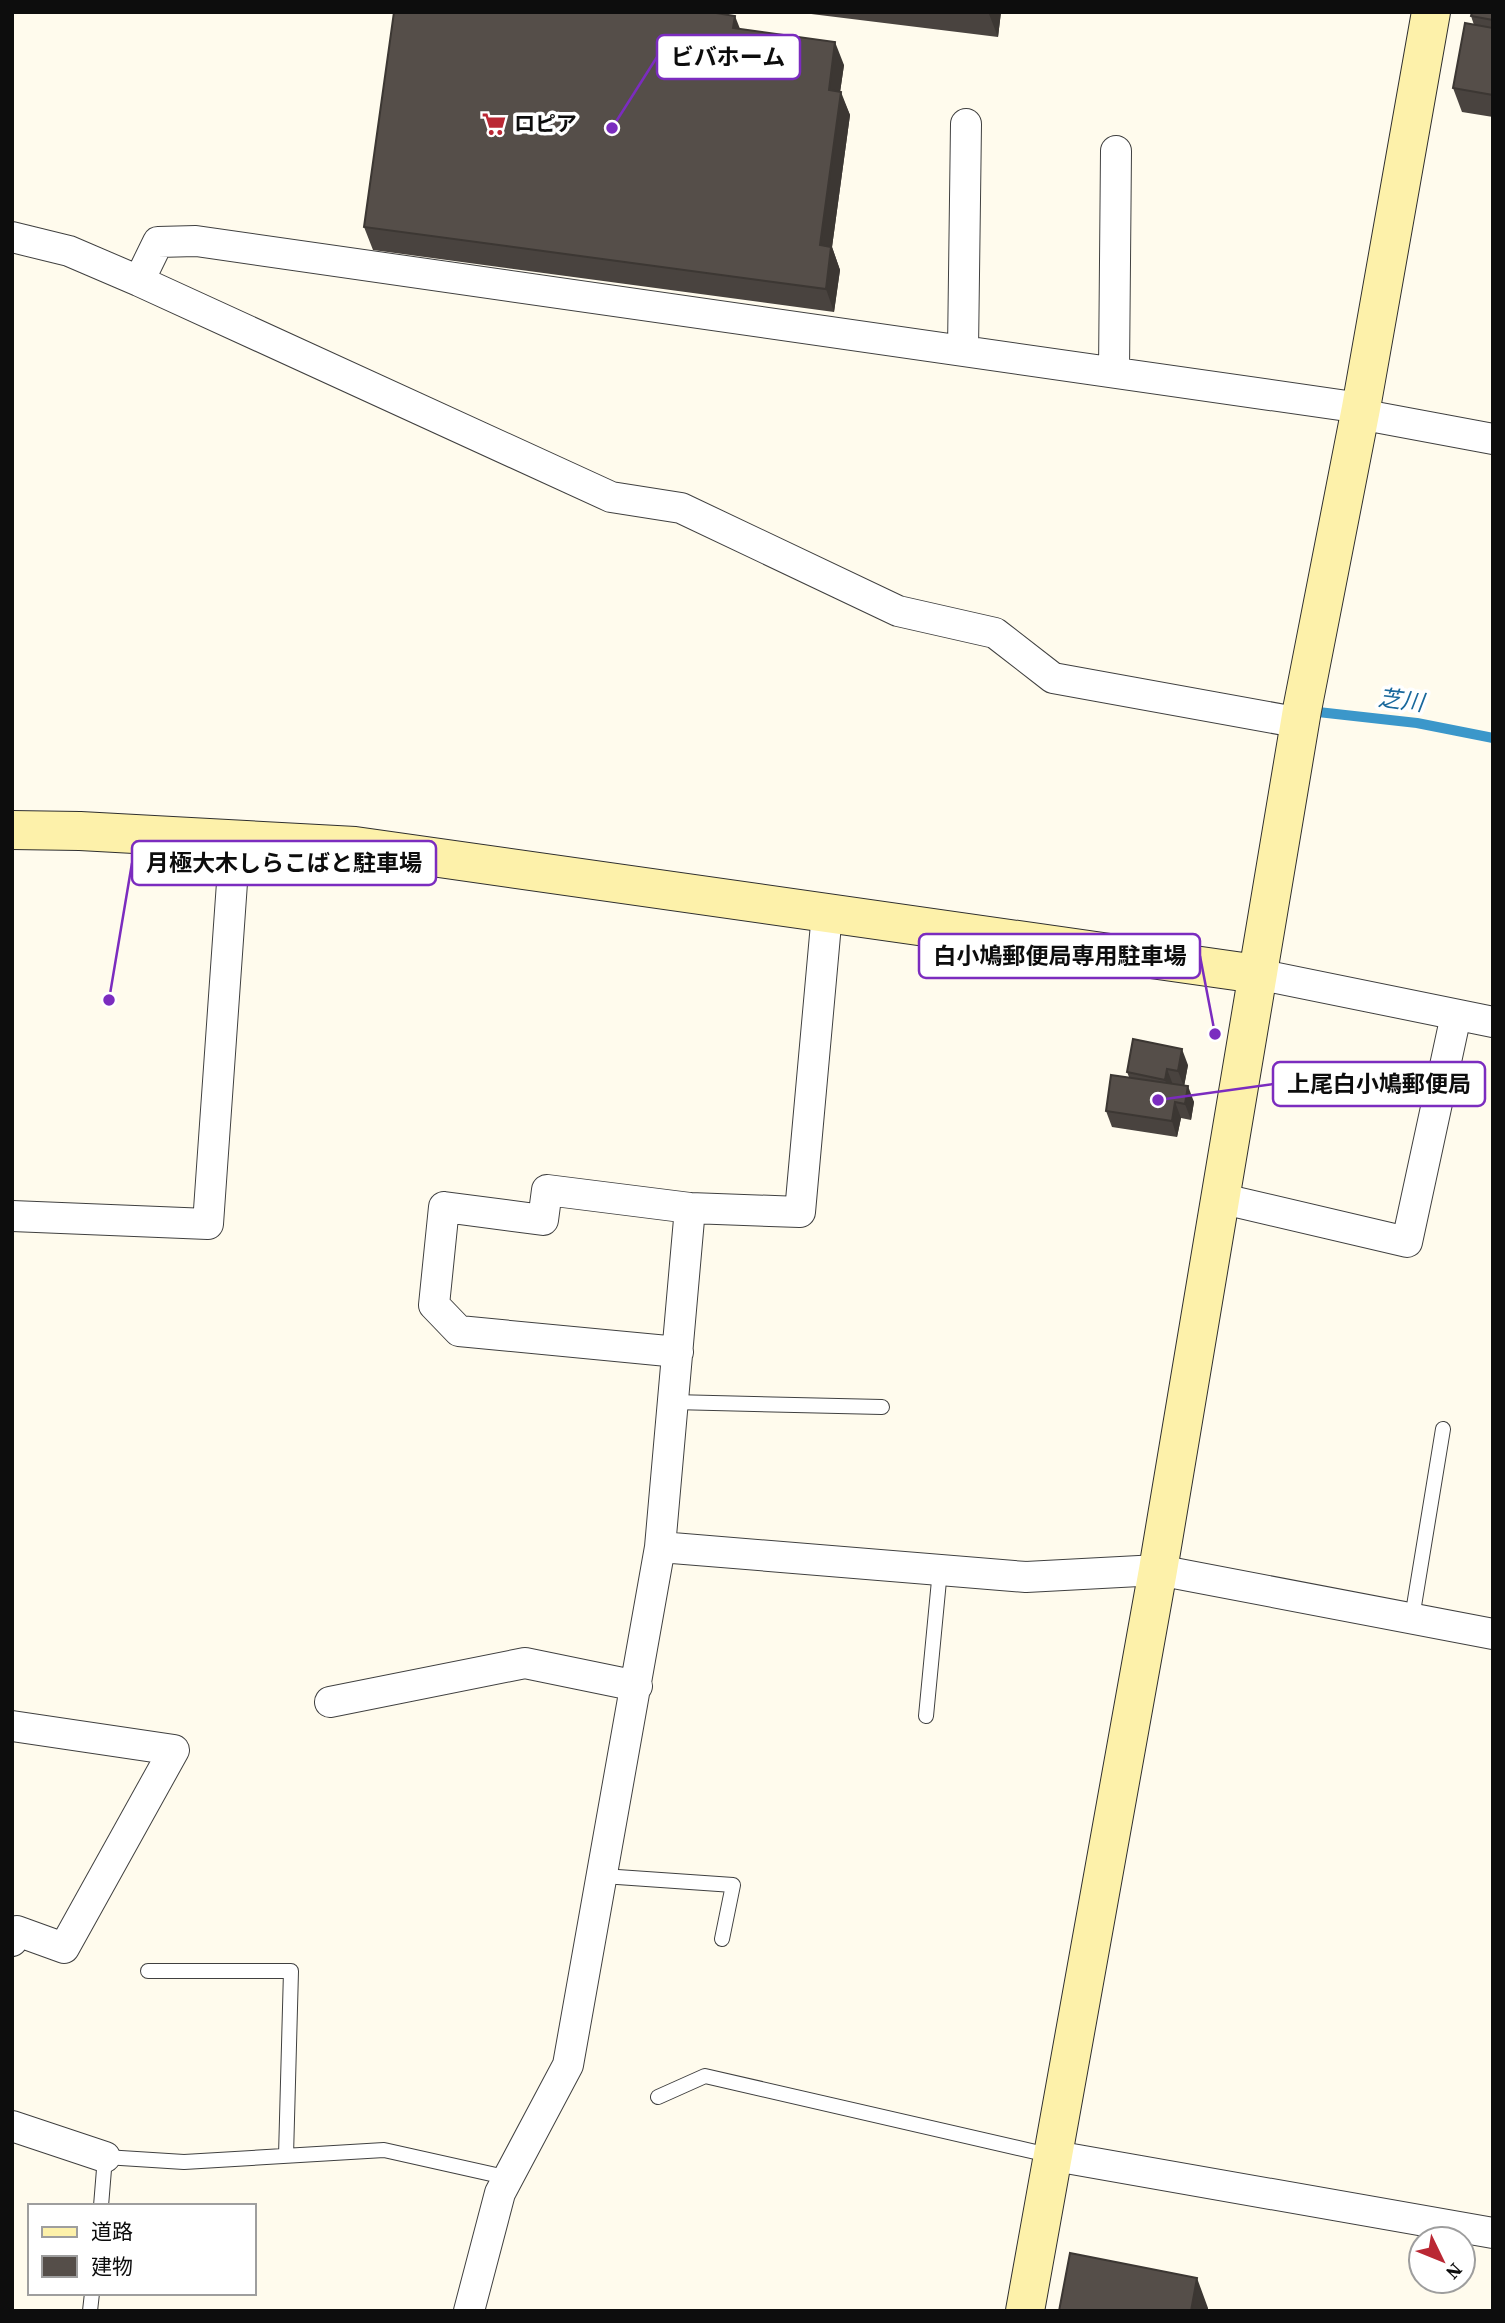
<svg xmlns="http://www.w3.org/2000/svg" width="1505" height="2323" viewBox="0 0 1505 2323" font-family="'Source Serif 4','Noto Sans JP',serif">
  <rect width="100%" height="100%" fill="#fffbed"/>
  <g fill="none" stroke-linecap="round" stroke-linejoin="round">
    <!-- stream -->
    <path stroke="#3b97ca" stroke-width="10" d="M1309,711L1417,723L1493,738"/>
    <!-- lane casing -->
    <g stroke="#404040" stroke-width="16">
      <path id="lane" d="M673,1402L882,1407
        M1412,1618L1443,1429
        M926,1716L940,1570
        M603,1876L733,1885L722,1939
        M148,1971H291L286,2156
        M658,2097L705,2076L1053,2156
        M101,2206L105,2157L184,2162L384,2150L509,2178
        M90,2311L92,2293"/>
    </g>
    <!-- street casing -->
    <g stroke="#404040" stroke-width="32">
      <path id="street" d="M12,237L69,251L139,281L611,497L681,508L898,611L995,633L1053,678L1301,723
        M139,281L158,242L196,241L1361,408
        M963,350L966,124
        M1114,372L1116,151
        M1359,414L1493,439
        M1257,974L1493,1022
        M1219,1198L1407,1242L1456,1015
        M12,1216L208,1224L235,840
        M678,1352L459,1331L434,1305L444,1207L543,1220L547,1190L690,1208L800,1212L827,913
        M660,1547L1026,1577L1158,1570L1493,1634
        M330,1702L525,1663L637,1686
        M12,1726L174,1750L64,1948L17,1931L12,1941
        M12,2126L105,2157
        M1055,2156L1493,2233
        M469,2311L500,2193L568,2065L660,1547L690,1208"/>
    </g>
    <!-- secondary casing -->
    <g stroke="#2f2f2f" stroke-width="40">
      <path id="secondary" d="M12,830L80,831L355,846L1257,974
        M1025,2311L1158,1570L1302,710L1361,408L1431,12"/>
    </g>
    <!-- lane -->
    <use href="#lane" stroke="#fff" stroke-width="14"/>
    <!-- street -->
    <use href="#street" stroke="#fff" stroke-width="30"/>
    <!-- secondary -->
    <use href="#secondary" stroke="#fdf1aa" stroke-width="38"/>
  </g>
  <!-- wall -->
  <path fill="#49433f" d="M795,12H1001L998,37Z
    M1493,12V117L1462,112L1453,88L1474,25L1471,16Z
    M740,29L844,65L840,92L850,115L832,247L840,270L834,312L373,250L364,227Z
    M1188,1065L1184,1086L1194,1102L1191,1120L1181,1118L1177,1137L1112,1127L1106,1111L1129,1077L1127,1072Z"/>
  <!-- shaded-wall -->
  <path fill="#3c3733" d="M989,12H1001L998,37L989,14Z
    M735,16L744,39L733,28Z
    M835,42L844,65L837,113L829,90Z
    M841,92L850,115L832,247L840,270L834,312L826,289L820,245Z
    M1182,1049L1188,1065L1184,1087L1178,1071Z
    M1167,1069L1173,1085L1171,1096L1165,1080Z
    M1188,1086L1194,1102L1191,1120L1185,1104Z
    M1175,1102L1181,1118L1177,1137L1172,1121Z
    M1197,2278L1208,2308V2311H1191Z"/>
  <!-- building -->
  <path fill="#554e49" stroke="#3c3733" stroke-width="2" d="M394,12H710L735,16L733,28L835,42L829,90L841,92L820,245L831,247L826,289L364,227Z
    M1472,12H1493V20L1471,16Z
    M1465,23L1493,28V95L1453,88Z
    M1133,1039L1182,1049L1178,1071L1167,1069L1165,1080L1127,1072Z
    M1111,1075L1188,1086L1185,1104L1175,1102L1172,1121L1106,1111Z
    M1070,2253L1197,2278L1191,2311H1059Z"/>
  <!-- icons -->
  <defs>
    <g id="supermarket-bare" transform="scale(1.89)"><path d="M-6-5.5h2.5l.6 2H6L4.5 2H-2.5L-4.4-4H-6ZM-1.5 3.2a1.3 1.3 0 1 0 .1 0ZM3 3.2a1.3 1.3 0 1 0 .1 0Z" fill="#ba2834" stroke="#fff" stroke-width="2.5" paint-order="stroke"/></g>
  </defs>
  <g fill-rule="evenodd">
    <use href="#supermarket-bare" x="494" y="124"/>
  </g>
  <g text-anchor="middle" stroke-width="7" stroke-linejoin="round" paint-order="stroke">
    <!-- poi labels -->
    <g font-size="21" font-weight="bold" fill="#0d0d0d" stroke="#fff" text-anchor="start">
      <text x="514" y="131">ロピア</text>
    </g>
    <!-- water labels -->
    <g font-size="23" font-style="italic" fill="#19689c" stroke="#fff">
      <text transform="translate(1401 700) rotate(7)" y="8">芝川</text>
    </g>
  </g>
  <!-- callouts -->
  <path fill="none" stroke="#7b2cbf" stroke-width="2.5" d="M612 128L657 57M109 1000L132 863M1215 1034L1200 956M1158 1100L1273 1084"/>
  <g fill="#7b2cbf" stroke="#fff" stroke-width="2.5">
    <circle cx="612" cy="128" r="7"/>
    <circle cx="109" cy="1000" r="7"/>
    <circle cx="1215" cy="1034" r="7"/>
    <circle cx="1158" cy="1100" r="7"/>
  </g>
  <g fill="#fff" stroke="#7b2cbf" stroke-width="2.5">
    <rect x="657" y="35" width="143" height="44" rx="7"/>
    <rect x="132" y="841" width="304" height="44" rx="7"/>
    <rect x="919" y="934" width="281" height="44" rx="7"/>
    <rect x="1273" y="1062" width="212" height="44" rx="7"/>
  </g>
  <g font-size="23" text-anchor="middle" font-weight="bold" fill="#0d0d0d">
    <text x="728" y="65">ビバホーム</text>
    <text x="284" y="871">月極大木しらこばと駐車場</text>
    <text x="1060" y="964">白小鳩郵便局専用駐車場</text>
    <text x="1379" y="1092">上尾白小鳩郵便局</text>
  </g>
  <!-- border -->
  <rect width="1505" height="2323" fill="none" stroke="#0d0d0d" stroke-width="28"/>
  <!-- legend -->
  <rect x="28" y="2204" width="228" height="91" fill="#ffffff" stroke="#9e9e9e" stroke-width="2"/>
  <rect x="42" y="2227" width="35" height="10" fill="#fdf1aa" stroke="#9e9e9e" stroke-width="2"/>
  <text x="91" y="2239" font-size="21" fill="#0d0d0d">道路</text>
  <rect x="42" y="2256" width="35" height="21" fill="#554e49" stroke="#9e9e9e" stroke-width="2"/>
  <text x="91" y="2274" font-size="21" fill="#0d0d0d">建物</text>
  <!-- north arrow -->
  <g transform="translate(1442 2260) rotate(133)"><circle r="33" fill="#ffffff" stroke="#9e9e9e" stroke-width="2"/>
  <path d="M0-5L12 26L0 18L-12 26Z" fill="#ba2834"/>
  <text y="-10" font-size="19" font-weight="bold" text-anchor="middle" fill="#0d0d0d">N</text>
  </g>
</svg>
